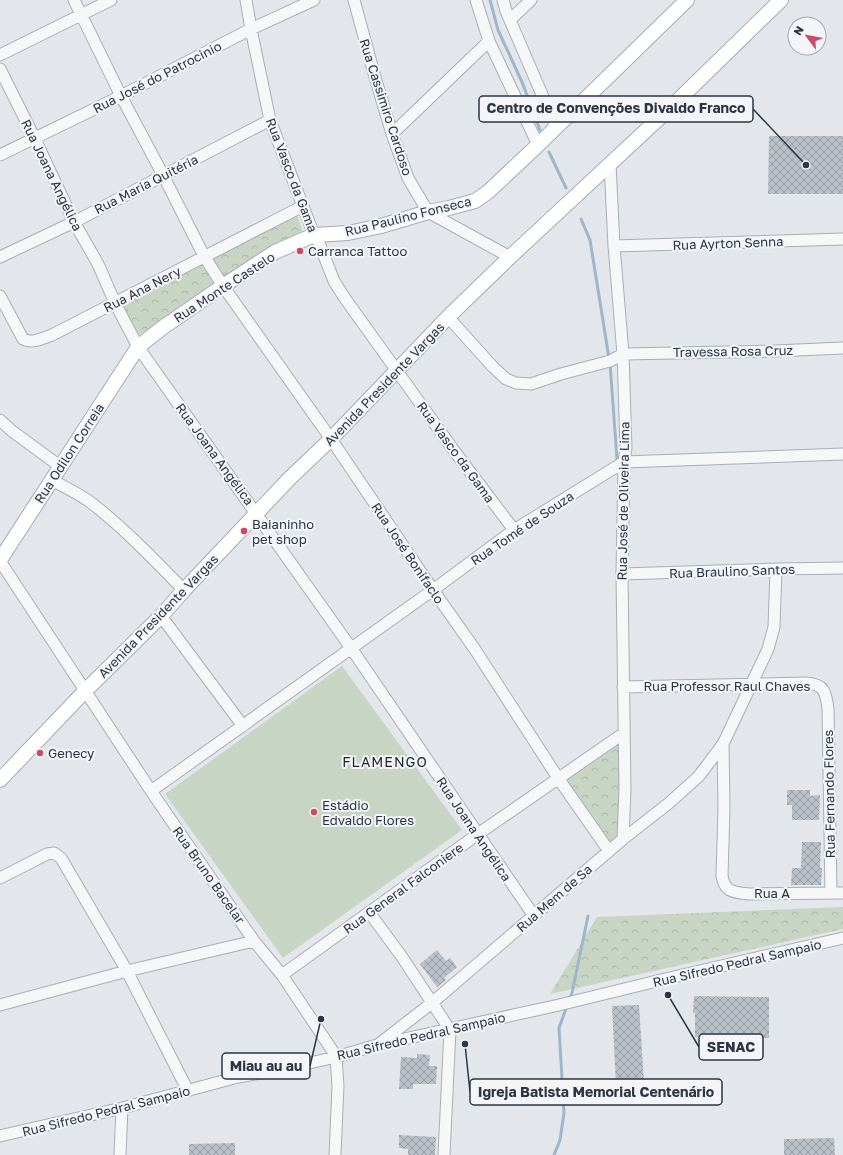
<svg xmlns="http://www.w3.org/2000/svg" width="843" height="1155" viewBox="0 0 843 1155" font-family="'Golos Text',sans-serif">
  <defs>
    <pattern id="forest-crowns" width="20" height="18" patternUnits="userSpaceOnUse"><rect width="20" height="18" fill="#c9d5c4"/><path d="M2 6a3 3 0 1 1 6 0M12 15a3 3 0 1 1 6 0" fill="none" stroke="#adb7aa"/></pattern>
    <pattern id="building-cross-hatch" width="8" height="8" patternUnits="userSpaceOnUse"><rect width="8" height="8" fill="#bac0c8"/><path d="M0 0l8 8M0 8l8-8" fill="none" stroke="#979da4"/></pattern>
  </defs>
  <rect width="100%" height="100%" fill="#e3e7eb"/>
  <!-- forest -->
  <path fill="url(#forest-crowns)" d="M297,215L303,232L278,242L225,278L213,258Z
    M202,265L215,286L137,336L122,307Z
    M619,742L620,753V833L614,842L608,841L567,782L569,775Z
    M843,907V929L550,994L597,917Z"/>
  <!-- pitch -->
  <path fill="#c9d5c4" d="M342,666L462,830L283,958L165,794Z"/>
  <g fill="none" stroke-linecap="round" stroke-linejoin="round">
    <!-- stream -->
    <path stroke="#9eb6cb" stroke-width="3" d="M490,0L498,30L522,82L540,130
      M549,152L566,188
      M581,219L590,240L609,358
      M610,363L617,459
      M569,1000L572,993L588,916
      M554,1155L560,1140L564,1113L559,1028L567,1006"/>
  </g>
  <!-- building -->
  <path fill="url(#building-cross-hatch)" d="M769,136H843V194H768Z
    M787,790H810V796L820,795L819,820H792V805H787Z
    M802,842H821L820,868H822L821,885H791L792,868H801Z
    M437,950L446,961L450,958L457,967L444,978L446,980L437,987L420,964Z
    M694,996L769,997V1038L695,1037V1013H693Z
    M639,1005L644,1083L616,1085L612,1006Z
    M417,1054L430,1055L429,1066H437L436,1084H413V1089H399L401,1057L417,1058Z
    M399,1135L436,1137L435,1155H408V1149L399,1148Z
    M834,1138L835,1155H784V1139Z
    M235,1143V1155H189V1144Z"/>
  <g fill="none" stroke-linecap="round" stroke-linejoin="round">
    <!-- minor casing -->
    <g stroke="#a8aeb5" stroke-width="13">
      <path id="minor" d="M74,0L121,96L163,175L204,256L223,286L331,439L433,590L474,648L558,778L609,851
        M246,0L251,29L270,120L314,235L319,243L334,281L344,297L455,452L514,530
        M354,0L375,77L392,134L408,178L428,212L510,257
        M476,0L489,41L538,145
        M503,0L506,11L556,127
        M510,20L531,0
        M0,55L111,0
        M0,69L34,137L74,222L98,264L115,303L138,347L351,648L534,916
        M392,134L489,41
        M0,155L121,96L251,29L314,0
        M610,164L614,246L623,354L626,448L624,462L622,574L625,789L623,839
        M614,246L843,239
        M0,257L74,222L270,120
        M0,296L23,339C32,344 43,338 52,335L303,206
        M448,317L493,367L506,379L516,383L531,384L561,374L610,361L623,354L775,351L843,348
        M0,420L12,431L61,467
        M52,480C66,488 82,495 94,505C127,531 155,561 184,590
        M0,561L151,791L254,941L282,975L334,1053L336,1057L338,1086L335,1155
        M776,569L774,627L768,649L723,744L724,808L722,876C725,893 734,892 749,894L843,893
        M622,574L776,569L843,568
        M161,616L243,726
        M623,687L806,683C825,684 826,693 828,709L831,893
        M151,791L433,590L514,530L624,462L843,454
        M0,878L47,854L54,853L61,858L127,971L188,1091
        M369,912L402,957L450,1030L444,1155
        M282,975L478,834L624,733
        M0,1005L127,971L254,941
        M379,1044L433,1002L623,839L669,803L699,776L723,744
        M0,1136L122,1108L238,1077L283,1069L336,1057L377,1045L559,1005L661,980L843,938
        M120,1155L122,1108"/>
    </g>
    <!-- major casing -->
    <g stroke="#a2acb7" stroke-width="16">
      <path id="major" d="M0,560L138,347L162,328L223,286L275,252L314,235L348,233L381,226L428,212L449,208L475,201L488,192L538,145L687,0
        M0,780L85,691L161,616L184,590L290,478L331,439L448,317L510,257L668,110L781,0"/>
    </g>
    <!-- minor -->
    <use href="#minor" stroke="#f6f7f9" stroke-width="11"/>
    <!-- major -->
    <use href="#major" stroke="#fff" stroke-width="14"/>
  </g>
  <!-- markers -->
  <g fill="#cf4965" stroke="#f3f5f8" stroke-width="1.5">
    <circle cx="300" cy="251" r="4"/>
    <circle cx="244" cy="531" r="4"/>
    <circle cx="40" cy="753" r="4"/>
    <circle cx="314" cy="812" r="4"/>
  </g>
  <g text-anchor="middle" stroke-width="4" stroke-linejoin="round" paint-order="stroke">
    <!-- street labels -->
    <g font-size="13" fill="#2b3543" stroke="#f3f5f8">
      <text transform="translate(157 77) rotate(-27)" y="5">Rua José do Patrocinio</text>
      <text transform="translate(386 107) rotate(72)" y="5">Rua Cassimiro Cardoso</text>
      <text transform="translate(52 175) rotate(64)" y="5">Rua Joana Angélica</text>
      <text transform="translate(292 175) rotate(69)" y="5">Rua Vasco da Gama</text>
      <text transform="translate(146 184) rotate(-27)" y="5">Rua Maria Quitéria</text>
      <text transform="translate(408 216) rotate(-14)" y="5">Rua Paulino Fonseca</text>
      <text transform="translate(728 243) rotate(-2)" y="5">Rua Ayrton Senna</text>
      <text transform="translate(224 287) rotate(-33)" y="5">Rua Monte Castelo</text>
      <text transform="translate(142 289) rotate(-27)" y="5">Rua Ana Nery</text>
      <text transform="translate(733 351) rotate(-1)" y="5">Travessa Rosa Cruz</text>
      <text transform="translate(384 384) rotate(-46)" y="5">Avenida Presidente Vargas</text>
      <text transform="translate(456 452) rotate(54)" y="5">Rua Vasco da Gama</text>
      <text transform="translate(69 453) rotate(-57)" y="5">Rua Odilon Correia</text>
      <text transform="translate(215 454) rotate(54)" y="5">Rua Joana Angélica</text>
      <text transform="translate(623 501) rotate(-89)" y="5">Rua José de Oliveira Lima</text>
      <text transform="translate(522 528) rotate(-34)" y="5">Rua Tomé de Souza</text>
      <text transform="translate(408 553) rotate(56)" y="5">Rua José Bonifaclo</text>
      <text transform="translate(732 571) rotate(-2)" y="5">Rua Braulino Santos</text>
      <text transform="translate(158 616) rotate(-46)" y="5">Avenida Presidente Vargas</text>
      <text x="727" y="691">Rua Professor Raul Chaves</text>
      <text transform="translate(829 794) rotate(-91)" y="5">Rua Fernando Flores</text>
      <text transform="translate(474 829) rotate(56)" y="5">Rua Joana Angélica</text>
      <text transform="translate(209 875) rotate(55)" y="5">Rua Bruno Bacelar</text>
      <text transform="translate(403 888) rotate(-36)" y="5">Rua General Falconiere</text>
      <text x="772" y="898">Rua A</text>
      <text transform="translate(554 898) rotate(-41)" y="5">Rua Mem de Sa</text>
      <text transform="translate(737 963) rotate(-13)" y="5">Rua Sifredo Pedral Sampaio</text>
      <text transform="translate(421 1036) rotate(-13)" y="5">Rua Sifredo Pedral Sampaio</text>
      <text transform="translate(106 1111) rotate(-14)" y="5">Rua Sifredo Pedral Sampaio</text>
    </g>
    <!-- poi labels -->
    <g font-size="13" fill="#2b3543" stroke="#f3f5f8" text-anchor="start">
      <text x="308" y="256">Carranca Tattoo</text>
      <text x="252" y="529">Baianinho<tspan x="252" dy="15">pet shop</tspan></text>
      <text x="48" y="758">Genecy</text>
      <text x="322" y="810">Estádio<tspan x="322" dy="15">Edvaldo Flores</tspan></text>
    </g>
    <!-- neighbourhood labels -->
    <g font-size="14" letter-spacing="1" fill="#1d2634" stroke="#f3f5f8">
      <text x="385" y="767">FLAMENGO</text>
    </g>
  </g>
  <!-- callouts -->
  <path fill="none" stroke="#2b3543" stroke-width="1.5" d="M806 165L753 109M668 995L699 1047M321 1019L310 1066M465 1044L470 1092"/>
  <g fill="#2b3543" stroke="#f3f5f8" stroke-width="1.5">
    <circle cx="806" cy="165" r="4"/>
    <circle cx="668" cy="995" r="4"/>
    <circle cx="321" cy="1019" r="4"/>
    <circle cx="465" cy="1044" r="4"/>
  </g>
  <g fill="#f3f5f8" stroke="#2b3543" stroke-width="1.5">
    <rect x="479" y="96" width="274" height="26" rx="4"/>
    <rect x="699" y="1034" width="64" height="26" rx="4"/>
    <rect x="222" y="1053" width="88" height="26" rx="4"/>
    <rect x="470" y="1079" width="252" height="26" rx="4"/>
  </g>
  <g font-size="14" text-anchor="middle" font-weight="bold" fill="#2b3543">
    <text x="616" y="113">Centro de Convenções Divaldo Franco</text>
    <text x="731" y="1052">SENAC</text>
    <text x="266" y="1071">Miau au au</text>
    <text x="596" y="1097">Igreja Batista Memorial Centenário</text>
  </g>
  <!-- north arrow -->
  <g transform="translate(807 36) rotate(302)"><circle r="19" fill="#f3f5f8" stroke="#a3a8b0"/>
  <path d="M0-3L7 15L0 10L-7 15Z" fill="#cf4965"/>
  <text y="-6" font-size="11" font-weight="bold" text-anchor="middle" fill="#2b3543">N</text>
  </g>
</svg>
